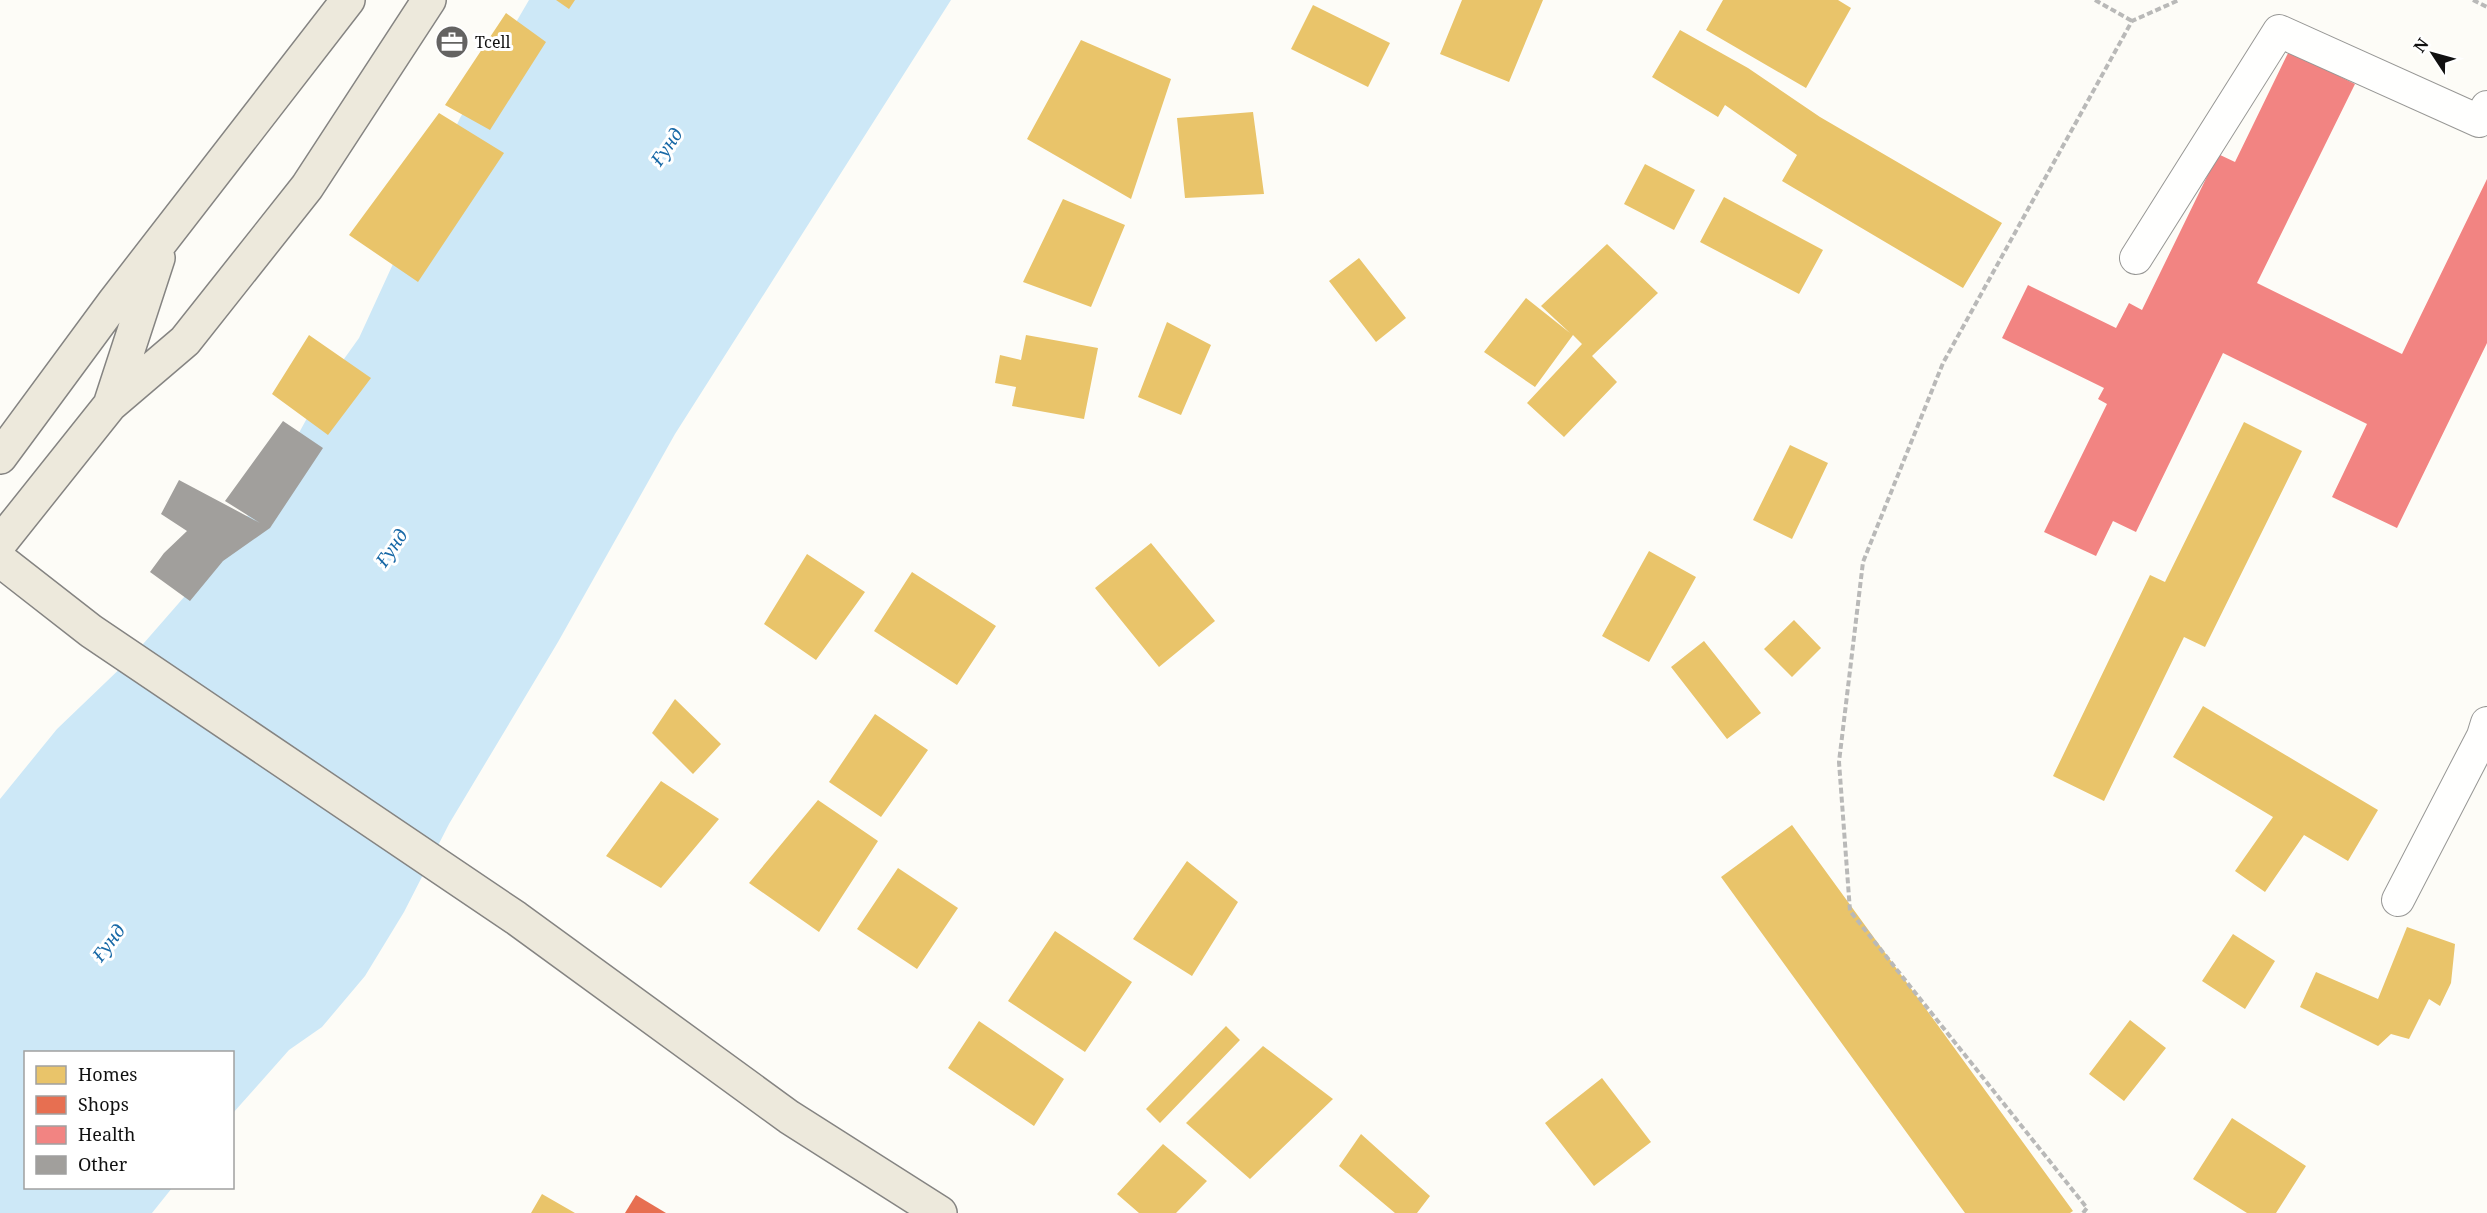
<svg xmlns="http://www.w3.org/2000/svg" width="2487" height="1213" viewBox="0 0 2487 1213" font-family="'Noto Serif',serif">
  <rect width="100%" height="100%" fill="#fdfcf7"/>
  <!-- water -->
  <path fill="#cde8f7" d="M529,0H951L675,434L558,642L449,824L404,912L365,976L322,1027L289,1050L233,1113L232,1052H26V1188H172L152,1213H0V799L57,729L130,659L226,549L288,453L324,387L359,338L460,118Z"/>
  <!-- homes -->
  <path fill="#e9c46a" d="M556,0H575L569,9Z
    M1462,0H1543L1509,82L1440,54Z
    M1723,0H1838L1851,8L1806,88L1706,30Z
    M1313,5L1390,43L1368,87L1291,49Z
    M506,13L546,42L490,130L445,105Z
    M1680,30L1748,68L1820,117L2002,223L1963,288L1782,181L1797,155L1725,105L1718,117L1652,77Z
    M1081,40L1171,79L1131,199L1027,139Z
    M1253,112L1264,194L1185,198L1177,118Z
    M439,113L504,153L418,282L349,235Z
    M1645,164L1695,190L1674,230L1624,204Z
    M1724,197L1823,250L1799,294L1700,242Z
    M1063,199L1125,225L1091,307L1023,282Z
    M1607,244L1658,293L1592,356L1617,382L1564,437L1527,403L1582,344L1573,335L1535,387L1484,352L1526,298L1570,333L1541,306Z
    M1359,258L1406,318L1376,342L1329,281Z
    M1167,322L1211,345L1181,415L1138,397Z
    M309,335L371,378L328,435L272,394Z
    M1026,335L1098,348L1084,419L1012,406L1016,387L995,383L1000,355L1021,360Z
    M2244,422L2302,451L2205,647L2184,637L2104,801L2053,776L2150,575L2165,582Z
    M1790,445L1828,463L1792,539L1753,520Z
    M1151,543L1215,621L1159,667L1095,588Z
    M1649,551L1696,577L1649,662L1602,636Z
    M807,554L865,592L816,660L764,624Z
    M912,572L996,626L957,685L874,631Z
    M1794,620L1821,648L1792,677L1764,649Z
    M1704,641L1761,713L1727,739L1671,667Z
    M675,699L721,744L693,774L652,733Z
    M2203,706L2378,810L2348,861L2304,835L2265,892L2235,871L2273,817L2173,757Z
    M875,714L928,750L881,817L829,782Z
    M661,781L719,819L661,888L606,856Z
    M818,800L878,841L819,932L749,883Z
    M1792,825L2073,1211L2070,1213H1965L1721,877Z
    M1187,861L1238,902L1192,976L1133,939Z
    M898,868L958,908L917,969L857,929Z
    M2407,927L2455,944L2451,983L2440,1006L2429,999L2409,1039L2391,1034L2378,1046L2300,1007L2316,972L2378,999Z
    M1055,931L1132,982L1085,1052L1008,1001Z
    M2233,934L2275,961L2245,1009L2202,981Z
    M2130,1020L2166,1048L2124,1101L2089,1074Z
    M979,1021L1064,1079L1034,1126L948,1068Z
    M1226,1026L1240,1040L1160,1123L1146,1109Z
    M1263,1046L1333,1099L1250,1179L1186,1123Z
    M1602,1078L1651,1142L1594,1186L1545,1123Z
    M2232,1118L2306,1166L2276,1213H2247L2193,1179Z
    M1361,1134L1430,1196L1417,1213H1395L1339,1166Z
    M1163,1144L1207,1181L1176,1213H1139L1117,1194Z
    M542,1194L575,1213H531Z"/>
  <!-- shops -->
  <path fill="#e76f51" d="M636,1195L666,1213H625Z"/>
  <!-- health -->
  <path fill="#f28482" d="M2289,51L2355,84L2257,283L2402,354L2487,179V343L2397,528L2332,497L2367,424L2223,353L2136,532L2113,521L2096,556L2044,532L2107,404L2098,399L2104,388L2002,338L2028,285L2116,328L2129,303L2142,310L2218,154L2235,162Z"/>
  <!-- building -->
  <path fill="#a19f9c" d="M283,421L323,448L270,528L223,561L190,601L150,572L164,553L187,531L161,514L179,480L260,523L225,501Z"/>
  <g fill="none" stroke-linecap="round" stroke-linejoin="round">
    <!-- street casing -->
    <g stroke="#979795" stroke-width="34">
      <path id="street" d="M2136,258L2279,31L2479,121L2487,107
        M2398,900L2483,736L2487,723"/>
    </g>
    <!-- primary casing -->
    <g stroke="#858482" stroke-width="36">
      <path id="primary" d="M110,405L158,258
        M0,457L115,301L348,0
        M0,543L110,405L185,341L307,187L429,0
        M0,560L91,631L516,918L789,1117L940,1213"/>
    </g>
    <!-- path -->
    <path stroke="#b9b9b8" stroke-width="4" stroke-dasharray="6 3" stroke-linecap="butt" d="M2095,0L2132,21
      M2473,0L2487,7
      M2083,1213L2087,1208L1850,911L1839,762L1863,562L1943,363L2132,21L2179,0"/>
    <!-- street -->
    <use href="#street" stroke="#fffffe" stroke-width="32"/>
    <!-- primary -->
    <use href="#primary" stroke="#ede9dc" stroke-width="33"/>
  </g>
  <!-- icons -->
  <defs>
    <g id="office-disc" transform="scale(1.725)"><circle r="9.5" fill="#646362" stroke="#fff"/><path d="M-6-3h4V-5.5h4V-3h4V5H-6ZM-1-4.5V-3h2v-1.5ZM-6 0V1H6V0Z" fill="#fff"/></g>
  </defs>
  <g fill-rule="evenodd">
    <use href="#office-disc" x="452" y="42"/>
  </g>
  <g text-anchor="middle" stroke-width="6" stroke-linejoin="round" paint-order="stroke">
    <!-- poi labels -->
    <g font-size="16" fill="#111" stroke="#fff" text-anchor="start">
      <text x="475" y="48">Tcell</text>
    </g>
    <!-- water labels -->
    <g font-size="18" font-style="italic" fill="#1768a6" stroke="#fff">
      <text transform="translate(667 147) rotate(-56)" y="6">Ғунд</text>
      <text transform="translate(392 548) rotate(-56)" y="6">Ғунд</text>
      <text transform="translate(109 943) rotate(-53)" y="6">Ғунд</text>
    </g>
  </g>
  <!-- legend -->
  <rect x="24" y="1051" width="210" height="138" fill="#ffffff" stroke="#a0a0a0" stroke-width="1.5"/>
  <rect x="36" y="1066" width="30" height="18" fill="#e9c46a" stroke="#a0a0a0" stroke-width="1.5"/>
  <text x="78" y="1081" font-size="18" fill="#111111">Homes</text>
  <rect x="36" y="1096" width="30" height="18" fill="#e76f51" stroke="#a0a0a0" stroke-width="1.5"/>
  <text x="78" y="1111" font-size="18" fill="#111111">Shops</text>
  <rect x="36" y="1126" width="30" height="18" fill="#f28482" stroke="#a0a0a0" stroke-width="1.5"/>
  <text x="78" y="1141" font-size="18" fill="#111111">Health</text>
  <rect x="36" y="1156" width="30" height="18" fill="#a19f9c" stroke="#a0a0a0" stroke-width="1.5"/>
  <text x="78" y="1171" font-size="18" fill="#111111">Other</text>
  <!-- north arrow -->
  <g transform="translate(2433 54) rotate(306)" stroke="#ffffff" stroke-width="4.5" paint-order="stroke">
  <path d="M0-4.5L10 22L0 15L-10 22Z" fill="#111111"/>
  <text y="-9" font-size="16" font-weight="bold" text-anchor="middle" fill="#111111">N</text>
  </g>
</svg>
